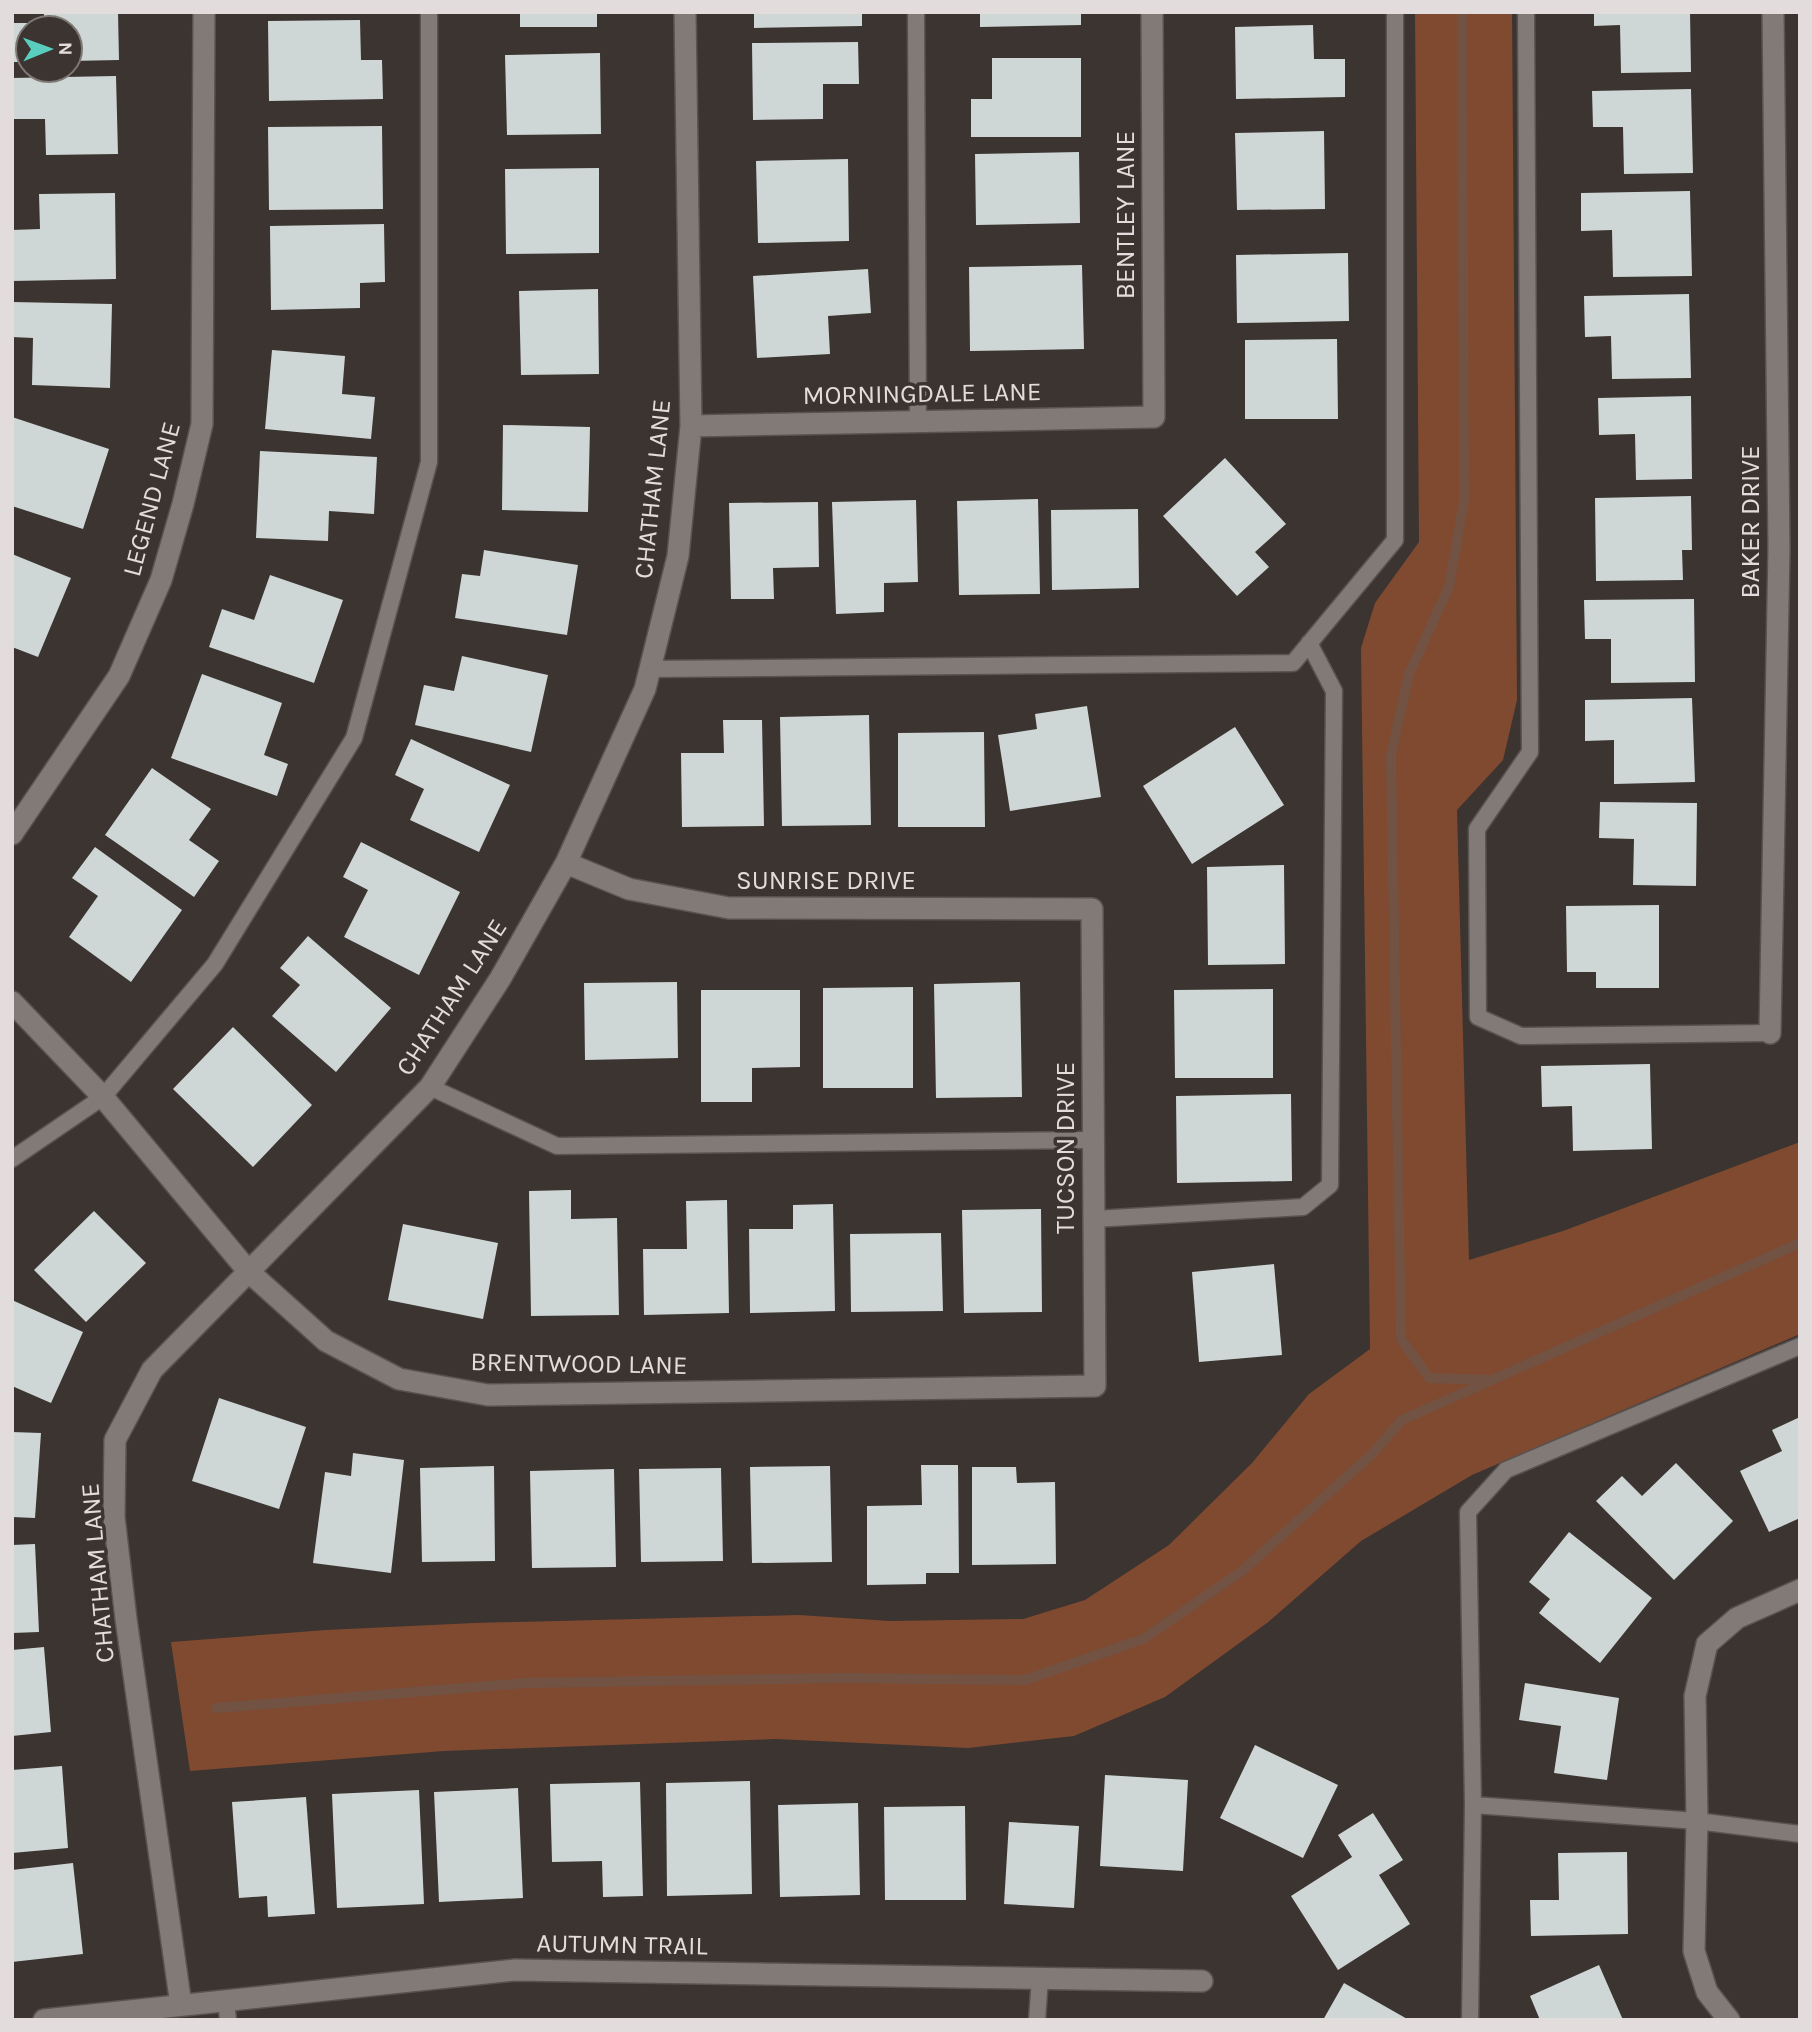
<svg xmlns="http://www.w3.org/2000/svg" width="1812" height="2032" viewBox="0 0 1812 2032" font-family="Karla,sans-serif">
  <rect width="100%" height="100%" fill="#3b3431"/>
  <!-- green -->
  <path fill="#804a30" d="M1415,12H1512L1517,700L1503,760L1457,810L1469,1260L1563,1231L1800,1142V1334L1472,1475L1361,1541L1267,1623L1165,1697L1074,1736L968,1748L776,1739L444,1751L190,1771L171,1642L326,1630L474,1623L799,1615L890,1621L1023,1619L1085,1600L1169,1545L1252,1463L1309,1394L1370,1349L1361,648L1375,603L1419,542Z"/>
  <g fill="none" stroke-linecap="round" stroke-linejoin="round">
    <!-- stream -->
    <path stroke="#715243" stroke-width="10" d="M1462,12L1464,501L1449,587L1409,674L1391,755L1401,1339L1429,1378L1488,1380
      M216,1708L526,1683L842,1678L1025,1680L1143,1639L1242,1571L1372,1454L1402,1420L1800,1243"/>
  </g>
  <!-- building -->
  <path fill="#ced7d6" d="M44,12H118L119,60L70,61V28H28V62H12V23H44Z
    M520,12H597V27H520Z
    M754,12H862V26L754,28Z
    M980,12H1081V25L980,27Z
    M1594,12H1690L1691,72L1621,73L1620,25L1594,26Z
    M360,20L361,60H382L383,99L269,101L268,21Z
    M1313,25L1314,59H1345V97L1236,99L1235,27Z
    M858,42L859,84H823V119L753,120L752,43Z
    M600,53L601,134L507,135L505,55Z
    M992,58H1081V137H971V99H992Z
    M116,76L118,154L46,155L45,119H12V78Z
    M1691,89L1693,173L1624,174L1623,127H1593L1592,91Z
    M382,126L383,209L269,210L268,127Z
    M1324,131L1325,209L1237,210L1235,133Z
    M1079,152L1080,223L976,225L975,154Z
    M848,159L849,241L758,243L756,161Z
    M599,168V253L506,254L505,169Z
    M1690,191L1692,276L1613,277L1612,230L1581,231V193Z
    M115,193L116,279L12,281V230L40,229L39,194Z
    M384,224L385,282L360,283V308L271,310L270,226Z
    M1348,253L1349,321L1237,323L1236,255Z
    M1082,265L1084,349L970,351L969,267Z
    M868,269L871,313L828,316L830,354L757,358L753,276Z
    M598,289L599,374L521,375L519,291Z
    M1689,294L1691,378L1612,379L1611,336L1585,337L1584,296Z
    M12,302L112,304L110,388L32,385L33,338L12,337Z
    M1337,339L1338,419H1245V340Z
    M272,350L345,356L342,394L375,397L371,439L265,429Z
    M1691,396L1692,479L1636,480L1635,434L1599,435L1598,398Z
    M12,417L109,449L83,529L12,506Z
    M503,425L590,427L588,512L502,510Z
    M260,451L377,457L374,514L329,511L328,541L256,538Z
    M1225,458L1286,524L1255,552L1269,567L1237,596L1163,516Z
    M1691,496L1692,550H1682L1683,580L1596,581L1595,498Z
    M1038,499L1040,594L959,595L957,501Z
    M916,500L918,582L884,583V612L836,614L832,502Z
    M818,502L819,567L773,568L774,599H731L729,503Z
    M1138,509L1139,588L1052,590L1051,510Z
    M484,550L578,565L567,635L455,618L462,574L480,576Z
    M12,554L71,578L38,657L12,647Z
    M270,575L343,600L314,683L209,647L222,609L254,620Z
    M1694,599L1695,682L1611,683V639H1585L1584,600Z
    M462,656L548,675L531,752L415,725L424,685L454,691Z
    M202,674L282,703L264,755L288,764L277,796L171,758Z
    M1692,698L1695,782L1614,784V740L1585,741V700Z
    M1087,706L1101,797L1010,811L998,735L1037,729L1035,714Z
    M869,715L871,825L782,826L780,717Z
    M723,720H762L764,826L682,827L681,753H724Z
    M1235,727L1284,805L1192,864L1143,786Z
    M984,732L985,827H898V733Z
    M411,739L510,785L479,852L410,820L424,789L395,775Z
    M152,768L211,809L189,840L219,861L194,897L105,835Z
    M1600,802L1697,803L1696,886L1633,885L1634,839L1599,838Z
    M361,842L460,892L419,975L344,937L368,890L343,877Z
    M95,847L182,910L131,982L69,937L98,896L72,878Z
    M1284,865L1285,964L1208,965L1207,867Z
    M1659,905V988H1596V972H1567L1566,906Z
    M308,936L391,1008L336,1072L272,1016L300,985L280,968Z
    M677,982L678,1058L585,1060L584,983Z
    M1020,982L1022,1097L936,1098L934,984Z
    M913,987V1088H823V988Z
    M1273,989V1078H1175L1174,990Z
    M701,990H800V1067L752,1068V1102H701Z
    M233,1027L312,1105L253,1167L173,1089Z
    M1650,1064L1652,1149L1573,1151L1572,1106L1542,1107L1541,1066Z
    M1291,1094L1292,1181L1177,1183L1176,1096Z
    M571,1190V1219L617,1218L619,1315L531,1316L529,1191Z
    M727,1200L729,1313L644,1315L643,1249H687L686,1201Z
    M833,1204L835,1311L750,1313L749,1229H793V1205Z
    M1041,1209L1042,1312L964,1313L962,1210Z
    M94,1211L146,1263L86,1322L34,1270Z
    M403,1224L498,1243L483,1319L388,1300Z
    M941,1233L943,1311L851,1312L850,1234Z
    M1274,1264L1282,1355L1199,1362L1192,1272Z
    M12,1300L83,1332L51,1403L12,1386Z
    M219,1398L306,1427L279,1509L192,1481Z
    M1800,1417V1518L1769,1532L1740,1471L1782,1451L1772,1430Z
    M12,1432L41,1433L35,1518L12,1517Z
    M353,1453L404,1460L391,1573L313,1563L325,1472L351,1476Z
    M1676,1463L1733,1521L1674,1580L1596,1501L1622,1476L1642,1496Z
    M921,1465H958L959,1573H926V1584L867,1585V1506L922,1505Z
    M494,1466L495,1561L422,1562L420,1468Z
    M830,1466L832,1562L752,1563L750,1467Z
    M972,1467H1016L1017,1483L1055,1482L1056,1564L972,1565Z
    M721,1468L723,1561L641,1562L639,1469Z
    M614,1469L616,1567L532,1568L530,1471Z
    M1569,1532L1652,1598L1600,1663L1539,1613L1550,1599L1529,1582Z
    M35,1544L39,1632L12,1633V1545Z
    M44,1647L51,1732L12,1736V1650Z
    M1525,1683L1619,1698L1607,1780L1554,1773L1561,1726L1519,1720Z
    M1255,1745L1338,1785L1303,1858L1220,1818Z
    M62,1766L68,1848L12,1853V1770Z
    M1105,1775L1188,1780L1183,1871L1100,1866Z
    M750,1781L752,1894L667,1896L666,1783Z
    M640,1782L643,1896L603,1897L602,1861L552,1862L550,1784Z
    M518,1788L523,1898L439,1902L434,1792Z
    M419,1790L424,1904L337,1908L332,1794Z
    M306,1797L315,1914L268,1917L267,1896L239,1898L232,1802Z
    M858,1803L860,1895L780,1897L778,1805Z
    M965,1806L966,1900H885L884,1807Z
    M1373,1813L1403,1860L1379,1875L1410,1924L1338,1970L1291,1896L1352,1857L1338,1835Z
    M1009,1822L1079,1826L1074,1908L1004,1904Z
    M1627,1852L1628,1934L1531,1936L1530,1900H1559L1558,1853Z
    M73,1863L83,1954L12,1962V1870Z
    M1599,1965L1623,2020H1540L1530,1996Z
    M1344,1983L1409,2020H1323Z"/>
  <g fill="none" stroke-linecap="round" stroke-linejoin="round">
    <!-- lane casing -->
    <g stroke="#585250" stroke-width="19">
      <path id="lane" d="M916,12L918,421
        M1526,12L1530,752L1477,829L1478,1017L1521,1036L1770,1033
        M650,669L1293,663L1395,540V12
        M430,1087L557,1146L1093,1140
        M12,1159L103,1097L215,964L354,738L429,462V12
        M1094,1219L1303,1207L1330,1185L1334,691L1309,643
        M1473,1805L1697,1821L1800,1834
        M226,2000L228,2020
        M1037,2020L1040,1978
        M1470,2020L1473,1805L1468,1512L1506,1470L1800,1346"/>
    </g>
    <!-- street casing -->
    <g stroke="#585250" stroke-width="24">
      <path id="street" d="M691,426L1154,417L1152,12
        M12,834L119,676L161,580L183,504L202,424L204,12
        M12,1002L103,1097L249,1272L326,1341L399,1379L488,1395L1095,1386L1092,909L729,908L629,889L566,863
        M1770,1033L1779,548L1773,12
        M181,2005L126,1619L114,1517L115,1440L152,1370L430,1087L500,979L566,863L645,689L678,556L691,426L685,12
        M44,2020L515,1970L1202,1981
        M1729,2020L1707,1992L1694,1951L1697,1821L1695,1696L1707,1644L1737,1618L1800,1590"/>
    </g>
    <!-- lane -->
    <use href="#lane" stroke="#817a76" stroke-width="16"/>
    <!-- street -->
    <use href="#street" stroke="#817a76" stroke-width="21"/>
  </g>
  <g text-anchor="middle" stroke-width="7" stroke-linejoin="round" paint-order="stroke">
    <!-- street labels -->
    <g font-size="26" fill="#e2dddc" stroke="#3b3431">
      <text transform="translate(1125 215) rotate(-90)" y="9">BENTLEY LANE</text>
      <text transform="translate(922 393) rotate(-1)" y="9">MORNINGDALE LANE</text>
      <text transform="translate(652 489) rotate(-84)" y="9">CHATHAM LANE</text>
      <text transform="translate(151 499) rotate(-75)" y="9">LEGEND LANE</text>
      <text transform="translate(1750 522) rotate(-90)" y="9">BAKER DRIVE</text>
      <text x="826" y="889">SUNRISE DRIVE</text>
      <text transform="translate(451 997) rotate(-57)" y="9">CHATHAM LANE</text>
      <text transform="translate(1065 1148) rotate(-90)" y="9">TUCSON DRIVE</text>
      <text transform="translate(579 1363) rotate(1)" y="9">BRENTWOOD LANE</text>
      <text transform="translate(97 1573) rotate(-95)" y="9">CHATHAM LANE</text>
      <text transform="translate(622 1944) rotate(1)" y="9">AUTUMN TRAIL</text>
    </g>
  </g>
  <!-- border -->
  <rect width="1812" height="2032" fill="none" stroke="#e2dddc" stroke-width="28"/>
  <!-- north arrow -->
  <g transform="translate(49 49) rotate(89)"><circle r="33" fill="#3b3431" stroke="#7e7875" stroke-width="2"/>
  <path d="M0-5L12 26L0 18L-12 26Z" fill="#59cebe"/>
  <text y="-10" font-size="19" font-weight="bold" text-anchor="middle" fill="#e2dddc">N</text>
  </g>
</svg>
